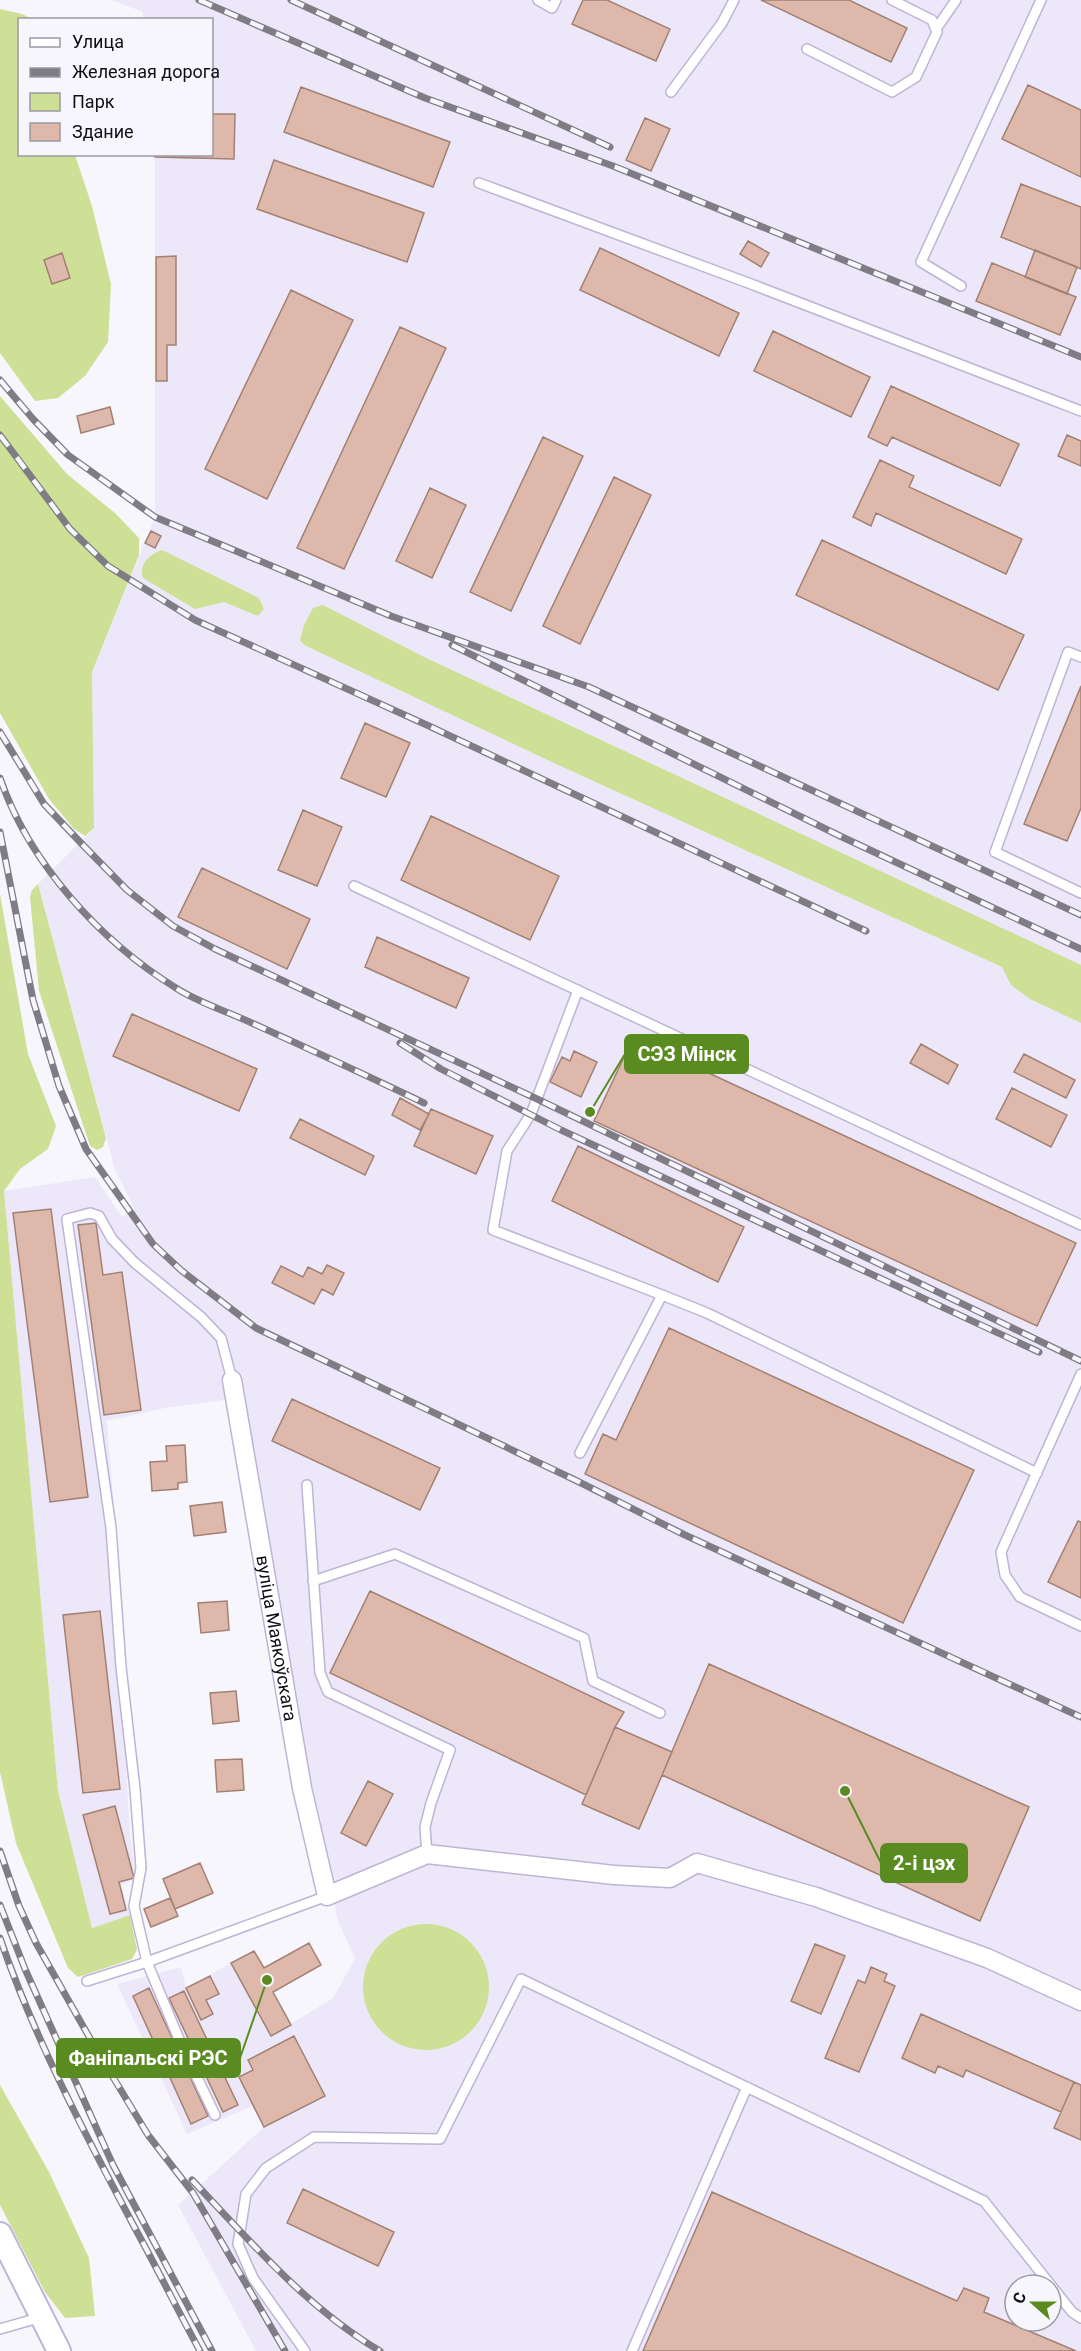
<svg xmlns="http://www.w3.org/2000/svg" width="1081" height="2351" viewBox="0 0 1081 2351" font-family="Roboto,sans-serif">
  <rect width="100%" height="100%" fill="#f8f6fd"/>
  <!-- built -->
  <path fill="#ede8f9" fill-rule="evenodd" d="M111,0H1081V2351H256L178,2205L264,2127L253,2106L187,2134L117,1984L181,1967L186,1988L231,1963L271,2036L333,1998L355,1959L337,1918L330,1876L313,1824L245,1393L231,1399L165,1408L107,1421L130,1717L139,1766L126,1769L130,1834L136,1879L121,1885L130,1915L92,1928L58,1791L4,1191L95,1177L122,1217L135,1210L115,1170L38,884L94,828L92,672L155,517V155L212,154V20L143,19V12ZM1015,2285H1051V2321H1015Z"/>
  <!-- green -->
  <path fill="#cde096" d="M0,9L22,14L32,19L20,20V154L75,155L92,206L111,284L108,342L85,376L58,398L35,401L0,353Z
    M0,396L67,474L115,513L139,538V555L92,672L94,828L85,836L74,829L49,799L0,713Z
    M162,550L259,598L264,609L258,616L224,602L195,609L143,578C138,564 150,554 162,550Z
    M323,605L422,656L1081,965V1023L1030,999L1011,985L1002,967L554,763L304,645L300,640L304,625L313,608Z
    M38,884L106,1138L103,1147L97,1150L90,1146L39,991L30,897L32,890Z
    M0,894L28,1054L56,1126L48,1149L20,1169L4,1191L58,1791L92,1928L130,1915L137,1950L132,1959L78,1977L68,1968L16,1843L0,1772Z
    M363 1987a63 63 0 1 1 126 0a63 63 0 1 1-126 0Z
    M0,2085L49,2172L89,2258L95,2316L65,2318L45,2292L0,2205Z"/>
  <!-- building -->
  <path fill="#deb9ab" stroke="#a28073" stroke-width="1.5" d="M583,0H607L670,29L656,61L572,24Z
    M761,0H849L907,28L891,62Z
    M1028,85L1081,110V177L1002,139Z
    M301,87L450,142L433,187L284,132Z
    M212,114H235L234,159L155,157V154H212Z
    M645,118L670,129L651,171L626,160Z
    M274,160L424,213L407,262L257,209Z
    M1021,184L1081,207V269L1001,237Z
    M748,241L769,253L761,267L740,254Z
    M600,248L739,313L719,356L580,290Z
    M1035,250L1077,267L1067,294L1025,277Z
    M62,253L70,278L52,284L44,260Z
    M176,256V345H167V381H156V257Z
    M992,263L1076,297L1060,335L976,301Z
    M291,290L353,320L267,499L205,469Z
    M400,327L446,348L344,569L297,548Z
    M773,331L870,377L851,417L754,371Z
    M891,386L1019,444L1000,486L892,437L887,446L868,437Z
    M110,407L114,424L81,433L77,416Z
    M1067,435L1081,441V466L1058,456Z
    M543,437L583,456L511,611L470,592Z
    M880,460L914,476L909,487L1022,539L1006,574L876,513L871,526L853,517Z
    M614,477L651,495L580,644L543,626Z
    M430,488L466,505L432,578L396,561Z
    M151,531L161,536L155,548L145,543Z
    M822,540L1024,635L998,690L796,595Z
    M1081,686V808L1067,841L1024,824Z
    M365,723L410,743L386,797L341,778Z
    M303,810L342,827L317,886L278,870Z
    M431,816L559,876L530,940L401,880Z
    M202,868L310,919L287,969L178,917Z
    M377,937L469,978L456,1008L365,967Z
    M132,1014L257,1069L239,1111L113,1056Z
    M633,1038L1076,1243L1037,1326L594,1121Z
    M921,1044L958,1065L948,1084L910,1063Z
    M574,1051L597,1062L581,1097L550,1082L562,1057L570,1061Z
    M1024,1054L1075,1080L1066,1098L1014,1072Z
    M1012,1088L1067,1115L1051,1147L996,1119Z
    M400,1098L429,1114L420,1130L392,1115Z
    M431,1109L493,1136L476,1174L414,1146Z
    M300,1119L374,1156L365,1175L290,1138Z
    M578,1146L744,1227L718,1282L552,1201Z
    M51,1209L88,1497L50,1502L13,1213Z
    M96,1223L103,1275L122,1272L141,1410L104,1415L78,1225Z
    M327,1265L344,1273L333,1295L322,1289L314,1304L272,1283L281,1266L303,1277L308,1267L322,1274Z
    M669,1328L974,1470L903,1623L585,1474L603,1434L616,1440Z
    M292,1399L440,1468L420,1510L272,1441Z
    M185,1445L187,1482L178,1483V1489L152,1491L150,1462L167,1461L166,1446Z
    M222,1502L226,1532L194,1536L190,1506Z
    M1078,1521L1081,1522V1598L1048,1582Z
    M370,1591L624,1712L615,1727L586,1795L330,1673Z
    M227,1601L229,1630L201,1633L198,1603Z
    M100,1611L120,1789L83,1793L63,1615Z
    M709,1664L1029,1807L980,1921L662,1775Z
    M236,1691L239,1721L213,1724L210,1693Z
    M615,1727L672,1752L639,1829L582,1804Z
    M242,1759L244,1790L217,1792L215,1760Z
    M368,1781L393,1794L366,1846L341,1833Z
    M115,1806L134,1878L119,1882L126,1910L110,1914L83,1815Z
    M200,1863L213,1893L175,1909L163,1879Z
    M170,1898L178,1916L151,1927L144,1909Z
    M309,1943L321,1965L273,1992L291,2025L271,2036L231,1963L254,1951L264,1968Z
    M815,1944L845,1956L821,2014L791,2001Z
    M871,1967L887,1974L884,1981L895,1986L859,2072L825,2058L858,1980L865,1983Z
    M210,1976L219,1994L206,2000L213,2014L201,2020L186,1988Z
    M149,1988L208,2116L191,2124L133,1996Z
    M184,1991L238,2105L223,2112L169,1998Z
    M921,2014L1074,2082L1061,2112L966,2070L963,2077L938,2066L935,2073L902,2058Z
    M294,2036L325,2096L264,2127L239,2077L253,2070L248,2060Z
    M1074,2082L1081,2085V2140L1054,2128Z
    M303,2189L394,2232L378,2266L287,2223Z
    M712,2192L957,2301L964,2288L989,2298L984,2312L1076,2351H643Z"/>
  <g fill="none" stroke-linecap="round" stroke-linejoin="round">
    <!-- service casing -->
    <g stroke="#beb4d5" stroke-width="12">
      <path id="service" d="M538,0L552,8L556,0
        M936,29L956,0
        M807,49L892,92L916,77L937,32L932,20L892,0
        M671,92L722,23L734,0
        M479,183L751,284L1081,411
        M961,286L921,262L1041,0
        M1081,657L1068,652L995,852L1081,893
        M354,886L1081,1225
        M578,990L531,1114L507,1151L493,1230L662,1295L580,1453
        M662,1295L707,1313L1037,1473
        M1081,1374L1001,1552L1005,1575L1020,1597L1081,1626
        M307,1485L320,1673L328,1692L450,1750L431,1803L425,1827L427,1854
        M313,1581L395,1554L584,1638L593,1681L660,1713
        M87,1981L147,1962L327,1896
        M215,2115L181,2044L147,1962L134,1906L141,1868L135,1789L121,1667L111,1528L67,1219L90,1213L99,1216L112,1239L135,1263L201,1317L221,1338L232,1380
        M0,2329L42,2317
        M305,2351L253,2278L238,2244L246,2194L266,2168L314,2137L440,2139L521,1979L984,2201L1072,2312L1081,2318
        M632,2351L747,2087"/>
    </g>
    <!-- minor casing -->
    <g stroke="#beb4d5" stroke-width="21">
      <g id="minor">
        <path id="s1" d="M232,1380L302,1788L327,1896L427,1854L614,1875L670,1878L697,1863L816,1897L987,1958L1081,2001"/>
      </g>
    </g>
    <!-- tertiary casing -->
    <g stroke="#beb4d5" stroke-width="26">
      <path id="tertiary" d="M0,2234L59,2351"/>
    </g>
    <!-- service -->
    <use href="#service" stroke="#fff" stroke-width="9"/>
    <!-- minor -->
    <use href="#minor" stroke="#fff" stroke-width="18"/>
    <!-- tertiary -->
    <use href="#tertiary" stroke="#fff" stroke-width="22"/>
    <!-- rail casing -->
    <g stroke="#7f7c85" stroke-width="7">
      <path id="rail" d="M199,0L425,98L613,166L1081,357
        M291,0L610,147
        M0,380L33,419L68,455L155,517L391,616L589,687L1081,915
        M0,435L70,529L108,566L195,620L429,726L866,931
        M452,645L840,836L1081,949
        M0,732L44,804L80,842L127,890L173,926L215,949L535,1098L1081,1361
        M0,778C29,863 100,941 176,988C199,1003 229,1012 254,1024C311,1050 368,1076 424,1103
        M0,832L33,1000L59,1086L86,1149L153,1244L182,1271L256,1328L573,1479L685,1535L1081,1717
        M400,1043L441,1069L561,1130L1039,1352
        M0,1851L19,1906L36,1943L96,2049L148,2135L193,2193L285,2351
        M0,1905L25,1969L113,2165L212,2351
        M0,1938C35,2040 86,2136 136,2230C158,2270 178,2311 200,2351
        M192,2180C250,2241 307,2308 380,2351"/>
    </g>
    <!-- rail -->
    <use href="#rail" stroke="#f8f6fd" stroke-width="4.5" stroke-dasharray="14" stroke-linecap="butt"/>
  </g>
  <g text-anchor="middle" stroke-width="4.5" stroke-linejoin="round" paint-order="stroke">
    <!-- street labels -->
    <g font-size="18" fill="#100d18" stroke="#f8f6fd">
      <text dy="6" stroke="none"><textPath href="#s1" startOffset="262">вуліца Маякоўскага</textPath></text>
    </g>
  </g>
  <!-- callouts -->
  <path fill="none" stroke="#5a8b21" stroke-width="2" d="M590 1112L625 1054M845 1791L881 1863M267 1980L240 2058"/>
  <g fill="#5a8b21" stroke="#f8f6fd" stroke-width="2">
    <circle cx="590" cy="1112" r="6"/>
    <circle cx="845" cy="1791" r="6"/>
    <circle cx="267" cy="1980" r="6"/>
  </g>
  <g fill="#5a8b21" stroke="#5a8b21" stroke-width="2">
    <rect x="625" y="1035" width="123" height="38" rx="6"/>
    <rect x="881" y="1844" width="86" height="38" rx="6"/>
    <rect x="57" y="2039" width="183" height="38" rx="6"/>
  </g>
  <g font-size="20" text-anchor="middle" font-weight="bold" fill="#fff">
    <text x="687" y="1061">СЭЗ Мінск</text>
    <text x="924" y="1870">2-і цэх</text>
    <text x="148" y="2065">Фаніпальскі РЭС</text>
  </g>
  <!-- legend -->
  <rect x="18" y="18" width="195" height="138" fill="#f8f6fd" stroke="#9b99a1" stroke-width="1.5"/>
  <rect x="30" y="38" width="30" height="9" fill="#ffffff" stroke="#9b99a1" stroke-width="1.5"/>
  <text x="72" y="48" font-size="18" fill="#100d18">Улица</text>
  <rect x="30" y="68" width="30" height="9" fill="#7f7c85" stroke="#9b99a1" stroke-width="1.5"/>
  <text x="72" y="78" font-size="18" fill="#100d18">Железная дорога</text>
  <rect x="30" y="93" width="30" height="18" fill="#cde096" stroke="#9b99a1" stroke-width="1.5"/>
  <text x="72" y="108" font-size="18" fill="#100d18">Парк</text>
  <rect x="30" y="123" width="30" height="18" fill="#deb9ab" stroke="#9b99a1" stroke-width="1.5"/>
  <text x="72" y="138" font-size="18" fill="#100d18">Здание</text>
  <!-- north arrow -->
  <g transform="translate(1033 2303) rotate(291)"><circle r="28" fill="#f8f6fd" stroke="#9b99a1" stroke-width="1.5"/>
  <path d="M0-4.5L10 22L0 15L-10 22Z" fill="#5a8b21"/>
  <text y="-9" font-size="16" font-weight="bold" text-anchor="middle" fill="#100d18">С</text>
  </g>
</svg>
